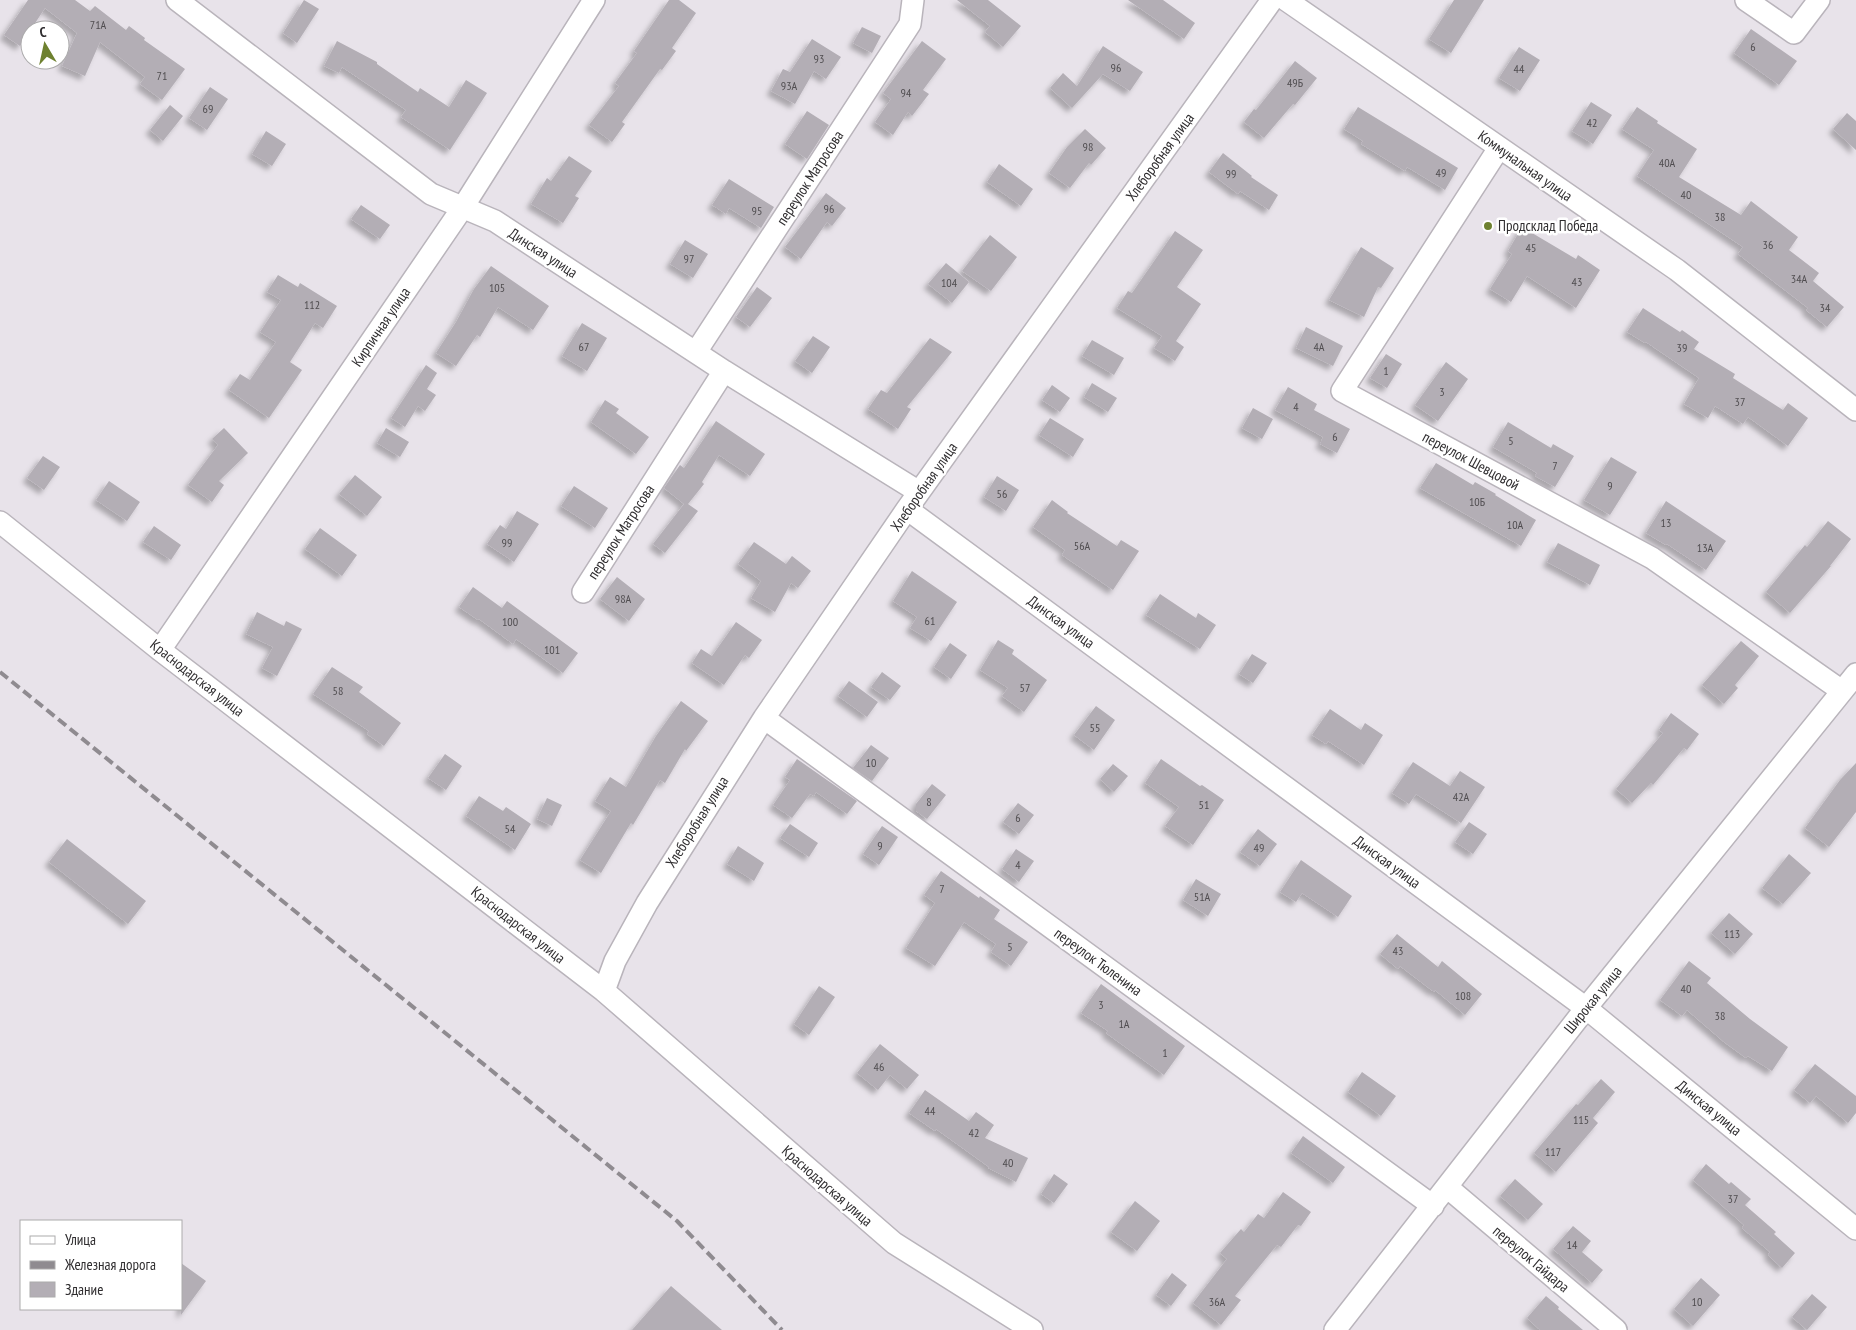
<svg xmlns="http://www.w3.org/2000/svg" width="1856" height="1330" viewBox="0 0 1856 1330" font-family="'PT Sans Narrow',sans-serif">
  <defs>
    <filter id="shadow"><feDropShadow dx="-4.5" dy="4.5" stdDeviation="2.5" flood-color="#0004"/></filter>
  </defs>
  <rect width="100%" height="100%" fill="#e8e3ea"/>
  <!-- building -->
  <path fill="#b3aeb5" filter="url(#shadow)" d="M28,0H75L90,11L95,6L126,30L129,26L145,38L144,40L185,69L162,100L140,84L145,77L100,42L85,76L62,66L77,33L45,8L20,46L4,35Z
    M304,0L319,9L297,43L283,33Z
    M669,0H679L696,13L672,48L676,51L662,70L660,69L622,122L625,124L612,142L589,125L619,86L615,83L637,53L634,51Z
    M957,0H988L1021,26L1003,47L985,32L990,26Z
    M1128,0H1163L1195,23L1184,39Z
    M1454,0H1484L1451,53L1429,39Z
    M862,27L881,36L872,53L853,43Z
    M1751,29L1797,61L1779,85L1734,53Z
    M812,39L841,57L826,79L814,71L795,104L771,91L783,69L790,72Z
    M337,41L377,62V64L418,92L420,88L449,107L466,80L487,93L450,150L401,117L406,110L342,67L339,73L324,66Z
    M922,41L946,59L923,90L929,94L912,116L908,112L893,135L875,122L891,99L883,93Z
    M1103,46L1143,72L1130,91L1103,74L1072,108L1050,88L1063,73L1077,86Z
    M1519,47L1540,60L1520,91L1499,78Z
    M1295,61L1317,78L1295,105L1293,104L1264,138L1244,122L1254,109L1256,110Z
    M210,87L228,99L207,130L189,118Z
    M1591,102L1612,115L1593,144L1572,131Z
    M170,105L183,116L163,141L150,130Z
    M1358,107L1458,168L1445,190L1407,167L1405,171L1361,144L1363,141L1344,129Z
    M1637,107L1658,121L1657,123L1697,149L1679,177L1741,215L1751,201L1798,237L1789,250L1819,273L1813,281L1844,307L1827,327L1806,310L1808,308L1738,254L1743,247L1637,176L1654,150L1622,129Z
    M807,111L829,125L807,159L785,144Z
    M1847,113L1856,121V150L1833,129Z
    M1085,129L1106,148L1091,165L1089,163L1070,188L1049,173L1067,147Z
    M266,131L286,144L272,166L252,154Z
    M1223,153L1252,176L1251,177L1278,195L1269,210L1240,191L1238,194L1209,172Z
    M569,156L592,171L575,196L579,198L563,223L531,204L547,178L551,181Z
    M999,164L1033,189L1021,206L987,182Z
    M729,179L774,207L761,228L729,208L726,214L712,205Z
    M826,193L846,208L832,226L827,222L801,259L785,247Z
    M361,205L390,225L380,239L351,219Z
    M1522,227L1576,259L1578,255L1600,270L1576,308L1527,276L1511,302L1490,289L1512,254L1508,251Z
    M1175,231L1203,250L1177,287L1201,304L1176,341L1184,347L1175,361L1154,348L1162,336L1117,308L1128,291L1132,293Z
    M990,235L1017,257L991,291L962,271Z
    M685,240L708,254L693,278L670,264Z
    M1361,247L1394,268L1381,288L1378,287L1364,317L1329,300Z
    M946,263L969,282L952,303L928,284Z
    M491,266L549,306L533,330L498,307L480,337L477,335L456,366L436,353L456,322L474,289Z
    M278,275L298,287L300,283L337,306L323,328L315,323L290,362L302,370L269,418L229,390L240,374L250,380L276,342L260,332L281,300L267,292Z
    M757,287L772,298L750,327L736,317Z
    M1643,308L1680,332L1682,330L1699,342L1694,349L1735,374L1733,378L1783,410L1788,403L1808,418L1788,446L1748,417L1743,424L1715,406L1708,418L1684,404L1699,378L1646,342L1645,343L1627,332Z
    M582,323L607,338L587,371L562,356Z
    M1306,327L1343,346L1333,366L1296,348Z
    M813,336L830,347L812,373L795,361Z
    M930,338L952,352L907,407L911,409L898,429L868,409L881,390L887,393Z
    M1092,340L1124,358L1114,375L1082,356Z
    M1386,354L1402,364L1387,388L1370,378Z
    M1446,362L1468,379L1438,421L1415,405Z
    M426,365L437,373L427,389L436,395L425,411L418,406L405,427L391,418Z
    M1092,383L1117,398L1108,412L1084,397Z
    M1052,385L1070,398L1060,412L1042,400Z
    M1288,387L1317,404L1314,410L1350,429L1337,453L1320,444L1323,437L1275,410Z
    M605,400L619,409L616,413L649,437L636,454L591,422Z
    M1253,408L1273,419L1262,439L1242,428Z
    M1050,418L1084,439L1073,457L1039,435Z
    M716,421L765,454L750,476L719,455L702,482L704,484L688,504L698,511L665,553L653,544L684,504L664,488L680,465L684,468Z
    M1508,422L1551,448L1553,444L1574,456L1555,487L1535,476L1537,473L1493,447Z
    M224,428L248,453L219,481L224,485L212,502L188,485L218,445L212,439Z
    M386,428L409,442L400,457L377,443Z
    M43,456L60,467L44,490L27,478Z
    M1611,457L1637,472L1610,515L1584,500Z
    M1436,463L1473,485L1475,482L1496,494L1495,495L1536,520L1521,546L1420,488Z
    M355,475L382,497L367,516L339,494Z
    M997,476L1019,490L1006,511L984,497Z
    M109,481L140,502L127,521L96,500Z
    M574,486L608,508L595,528L561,506Z
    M1052,500L1068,512L1067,513L1117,546L1121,540L1139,551L1113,590L1062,555L1065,550L1033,527Z
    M1666,501L1726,541L1706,570L1667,544L1666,545L1646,533Z
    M517,511L539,524L514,562L487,544L500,525L506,529Z
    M1828,521L1851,539L1830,566H1831L1790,613L1766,592L1805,545L1807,547Z
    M154,526L181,545L171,560L143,542Z
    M320,528L357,555L342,576L305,549Z
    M754,542L786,564L792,556L811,571L798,588L791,583L775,612L751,598L761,581L738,564Z
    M1558,543L1600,565L1590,585L1547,562Z
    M912,571L957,602L931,641L910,628L917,617L893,601Z
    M617,577L645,599L629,621L600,599Z
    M473,587L502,608L507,601L578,653L563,673L516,639L513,644L479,619L478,620L459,607Z
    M1160,594L1196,618L1198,613L1216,625L1200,649L1146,615Z
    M257,612L284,626L286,621L302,629L277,676L262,668L273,647L246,634Z
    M736,622L762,640L749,658L745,655L724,685L692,663L701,649L712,656Z
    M998,640L1014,650L1012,654L1047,680L1024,712L1002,696L1008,688L980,670Z
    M1741,641L1759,656L1735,685L1738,688L1724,704L1702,685Z
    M950,643L967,655L951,679L934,667Z
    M1252,654L1267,663L1253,683L1239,674Z
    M332,667L363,687L359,692L401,723L384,746L367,734L369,731L313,694Z
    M882,672L901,686L890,700L871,687Z
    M849,681L878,702L867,717L838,696Z
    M681,701L708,721L686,751L685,749L665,783L660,780L633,825L631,823L601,873L580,860L611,811L595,801L610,777L626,787L656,736Z
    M1096,706L1115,720L1094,750L1074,735Z
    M1330,709L1361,730L1365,723L1383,735L1364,765L1328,741L1326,744L1312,735Z
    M1671,713L1699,734L1687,750L1684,748L1653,785L1651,783L1632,803L1616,789L1663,733L1659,730Z
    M871,745L889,758L872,781L853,768Z
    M445,754L462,766L446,790L428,778Z
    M797,759L857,801L847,814L816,792L814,796L810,794L792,818L773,805L790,780L785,777Z
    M1161,759L1200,786L1202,785L1224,800L1193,845L1165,826L1179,807L1145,783Z
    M1413,762L1450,786L1460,771L1485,787L1461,823L1416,794L1409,804L1392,793Z
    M1856,763V812L1829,847L1805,828L1840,780Z
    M1113,764L1128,776L1114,792L1100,779Z
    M932,784L946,795L927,819L916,811V804Z
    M479,796L503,811L506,807L531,824L515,850L466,816Z
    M547,798L562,805L552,826L537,819Z
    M1018,803L1034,815L1019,834L1003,822Z
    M1469,822L1487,834L1473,854L1455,842Z
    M790,824L818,843L809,857L780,838Z
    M882,826L898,837L879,865L863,854Z
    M1258,829L1277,844L1260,866L1240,852Z
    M67,839L146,901L128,924L49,862Z
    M738,846L764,863L754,881L727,864Z
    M1016,849L1034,861L1019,882L1002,869Z
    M1789,854L1811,873L1783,904L1762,888Z
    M1301,860L1352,896L1338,917L1302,893L1296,902L1280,892Z
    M941,871L979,898L980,896L1000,910L994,919L1028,942L1011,966L991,952L996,944L964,922L935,966L906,948L935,903L924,895Z
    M1196,879L1221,894L1208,916L1183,900Z
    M1729,913L1753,934L1735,954L1711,933Z
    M1397,934L1438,967L1442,961L1482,994L1465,1015L1435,990L1434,992L1400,966L1398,969L1380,954Z
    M1689,961L1711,978L1707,983L1750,1019L1788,1047L1772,1071L1748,1056L1746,1058L1724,1042L1687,1010L1682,1016L1660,1000Z
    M1101,984L1185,1046L1164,1075L1106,1033L1108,1031L1081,1013Z
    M819,986L835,997L809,1035L794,1024Z
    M880,1044L919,1075L907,1089L890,1075L878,1090L857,1073Z
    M1815,1064L1856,1096V1113L1848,1123L1816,1096L1810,1103L1794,1090Z
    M1362,1072L1396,1096L1381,1116L1348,1092Z
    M1601,1079L1615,1092L1593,1118L1598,1123L1556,1172L1534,1153L1576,1104L1578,1105Z
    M925,1090L969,1121L976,1112L994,1125L985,1138L1028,1158L1016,1182L988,1168L989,1167L936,1129L935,1131L909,1113Z
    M1303,1136L1345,1167L1333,1183L1291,1153Z
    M1706,1164L1729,1184L1731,1182L1751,1199L1745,1205L1776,1232L1774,1234L1795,1253L1782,1268L1768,1255L1770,1252L1742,1228L1744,1225L1693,1180Z
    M1054,1174L1068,1184L1054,1203L1041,1194Z
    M1515,1179L1543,1204L1528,1220L1500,1196Z
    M1283,1192L1311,1212L1301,1226L1298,1225L1281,1247L1277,1245L1235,1296L1241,1300L1221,1325L1193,1303L1227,1259L1220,1253L1241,1229L1244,1232L1258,1214L1264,1218Z
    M1135,1201L1160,1221L1137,1251L1111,1232Z
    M1573,1226L1591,1241L1582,1252L1603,1270L1592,1283L1553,1249Z
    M181,1263L206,1281L181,1315Z
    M1172,1273L1187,1285L1171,1306L1156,1295Z
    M1701,1278L1720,1295L1693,1326L1674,1309Z
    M671,1286L722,1330H632Z
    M1812,1294L1827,1307L1807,1330L1792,1317Z
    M1546,1296L1559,1307L1558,1309L1583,1330H1540L1527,1318Z"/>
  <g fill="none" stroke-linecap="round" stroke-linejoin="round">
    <!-- minor casing -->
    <g stroke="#b9b4bb" stroke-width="24">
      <path id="minor" d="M177,0L431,194L495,221L724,371L919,492
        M1286,0L1677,270L1856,410
        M1746,0L1794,33L1819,0
        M1499,148L1342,391L1652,558L1842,691
        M696,352L910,24L913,0
        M907,509L1586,1008L1856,1229
        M0,522L160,650L604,991L894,1243L1032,1330
        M583,592L724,371
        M160,650L463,207L594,0
        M764,718L1433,1206
        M604,991L615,961L647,903L764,718L907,509L1272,0
        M1447,1187L1616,1330
        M1335,1330L1586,1008L1856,674"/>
    </g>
    <!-- minor -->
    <use href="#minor" stroke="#fff" stroke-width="21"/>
    <!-- rail -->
    <path stroke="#8f8b90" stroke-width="4" stroke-dasharray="10 5" stroke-linecap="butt" d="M0,672L677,1221L782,1330"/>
  </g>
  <!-- markers -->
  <circle fill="#6e8130" stroke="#fff" stroke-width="2" cx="1488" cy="226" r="5"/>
  <g text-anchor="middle" stroke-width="5" stroke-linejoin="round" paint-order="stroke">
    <!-- number labels -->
    <g font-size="12" fill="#504d50">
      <text x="98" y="29">71А</text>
      <text x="1753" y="51">6</text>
      <text x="819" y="63">93</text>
      <text x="1116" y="72">96</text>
      <text x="1519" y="73">44</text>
      <text x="162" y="80">71</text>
      <text x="1295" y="87">49Б</text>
      <text x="789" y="90">93А</text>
      <text x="906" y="97">94</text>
      <text x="208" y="113">69</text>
      <text x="1592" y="127">42</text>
      <text x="1088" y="151">98</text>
      <text x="1667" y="167">40А</text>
      <text x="1441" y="177">49</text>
      <text x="1231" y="178">99</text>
      <text x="1686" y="199">40</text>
      <text x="829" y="213">96</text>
      <text x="757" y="215">95</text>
      <text x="1720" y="221">38</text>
      <text x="1768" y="249">36</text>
      <text x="1531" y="252">45</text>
      <text x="689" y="263">97</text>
      <text x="1799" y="283">34А</text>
      <text x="1577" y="286">43</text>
      <text x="949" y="287">104</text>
      <text x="497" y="292">105</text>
      <text x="312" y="309">112</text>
      <text x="1825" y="312">34</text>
      <text x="584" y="351">67</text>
      <text x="1319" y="351">4А</text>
      <text x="1682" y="352">39</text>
      <text x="1386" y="375">1</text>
      <text x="1442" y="396">3</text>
      <text x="1740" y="406">37</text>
      <text x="1296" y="411">4</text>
      <text x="1335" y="441">6</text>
      <text x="1511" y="445">5</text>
      <text x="1555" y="470">7</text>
      <text x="1610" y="490">9</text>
      <text x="1002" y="498">56</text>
      <text x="1477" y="506">10Б</text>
      <text x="1666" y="527">13</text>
      <text x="1515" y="529">10А</text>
      <text x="507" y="547">99</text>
      <text x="1082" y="550">56А</text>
      <text x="1705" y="552">13А</text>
      <text x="623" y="603">98А</text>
      <text x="930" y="625">61</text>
      <text x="510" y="626">100</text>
      <text x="552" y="654">101</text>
      <text x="1025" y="692">57</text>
      <text x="338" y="695">58</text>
      <text x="1095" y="732">55</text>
      <text x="871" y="767">10</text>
      <text x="1461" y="801">42А</text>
      <text x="929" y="806">8</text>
      <text x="1204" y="809">51</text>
      <text x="1018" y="822">6</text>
      <text x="510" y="833">54</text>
      <text x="880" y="850">9</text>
      <text x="1259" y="852">49</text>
      <text x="1018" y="869">4</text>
      <text x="942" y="893">7</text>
      <text x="1202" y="901">51А</text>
      <text x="1732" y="938">113</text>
      <text x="1010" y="951">5</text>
      <text x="1398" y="955">43</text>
      <text x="1686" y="993">40</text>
      <text x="1463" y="1000">108</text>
      <text x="1101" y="1009">3</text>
      <text x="1720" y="1020">38</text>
      <text x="1124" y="1028">1А</text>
      <text x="1165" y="1057">1</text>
      <text x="879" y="1071">46</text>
      <text x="930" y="1115">44</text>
      <text x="1581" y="1124">115</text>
      <text x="974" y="1137">42</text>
      <text x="1553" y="1156">117</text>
      <text x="1008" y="1167">40</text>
      <text x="1733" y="1203">37</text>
      <text x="1572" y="1249">14</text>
      <text x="1217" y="1306">36А</text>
      <text x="1697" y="1306">10</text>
    </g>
    <!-- street labels -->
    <g font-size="15" fill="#2f2d2f" stroke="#fff">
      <text transform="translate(1160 157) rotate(-54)" y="5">Хлеборобная улица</text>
      <text transform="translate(1525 166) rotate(35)" y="5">Коммунальная улица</text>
      <text transform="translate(810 178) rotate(-57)" y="5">переулок Матросова</text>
      <text transform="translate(543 253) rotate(33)" y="5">Динская улица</text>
      <text transform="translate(381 327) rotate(-56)" y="5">Кирпичная улица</text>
      <text transform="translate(1471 461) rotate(28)" y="5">переулок Шевцовой</text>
      <text transform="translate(924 487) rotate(-55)" y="5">Хлеборобная улица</text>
      <text transform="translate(621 532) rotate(-57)" y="5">переулок Матросова</text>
      <text transform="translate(1061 622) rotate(36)" y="5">Динская улица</text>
      <text transform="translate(197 678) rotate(38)" y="5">Краснодарская улица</text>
      <text transform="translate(697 822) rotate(-58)" y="5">Хлеборобная улица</text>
      <text transform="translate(1387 862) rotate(36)" y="5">Динская улица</text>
      <text transform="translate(518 925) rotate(38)" y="5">Краснодарская улица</text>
      <text transform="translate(1098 962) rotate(36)" y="5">переулок Тюленина</text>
      <text transform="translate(1593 1000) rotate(-51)" y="5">Широкая улица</text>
      <text transform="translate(1709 1108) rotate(39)" y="5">Динская улица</text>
      <text transform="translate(827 1186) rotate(41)" y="5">Краснодарская улица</text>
      <text transform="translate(1531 1259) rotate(40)" y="5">переулок Гайдара</text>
    </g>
    <!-- poi labels -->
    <g font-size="15" fill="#2f2d2f" stroke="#fff" text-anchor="start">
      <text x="1498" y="231">Продсклад Победа</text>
    </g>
  </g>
  <!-- legend -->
  <rect x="20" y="1220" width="162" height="90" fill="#ffffff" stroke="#acabac"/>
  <rect x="30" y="1236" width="25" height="8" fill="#ffffff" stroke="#acabac"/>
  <text x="65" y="1245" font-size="15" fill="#2f2d2f">Улица</text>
  <rect x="30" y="1261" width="25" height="8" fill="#8f8b90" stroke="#acabac"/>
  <text x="65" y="1270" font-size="15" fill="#2f2d2f">Железная дорога</text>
  <rect x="30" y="1282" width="25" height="15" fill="#b3aeb5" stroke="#acabac"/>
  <text x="65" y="1295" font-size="15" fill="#2f2d2f">Здание</text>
  <!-- north arrow -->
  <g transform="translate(45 45) rotate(351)"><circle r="24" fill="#ffffff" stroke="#acabac"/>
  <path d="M0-4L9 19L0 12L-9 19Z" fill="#6e8130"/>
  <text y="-8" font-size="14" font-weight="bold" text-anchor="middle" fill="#2f2d2f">С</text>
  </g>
</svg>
